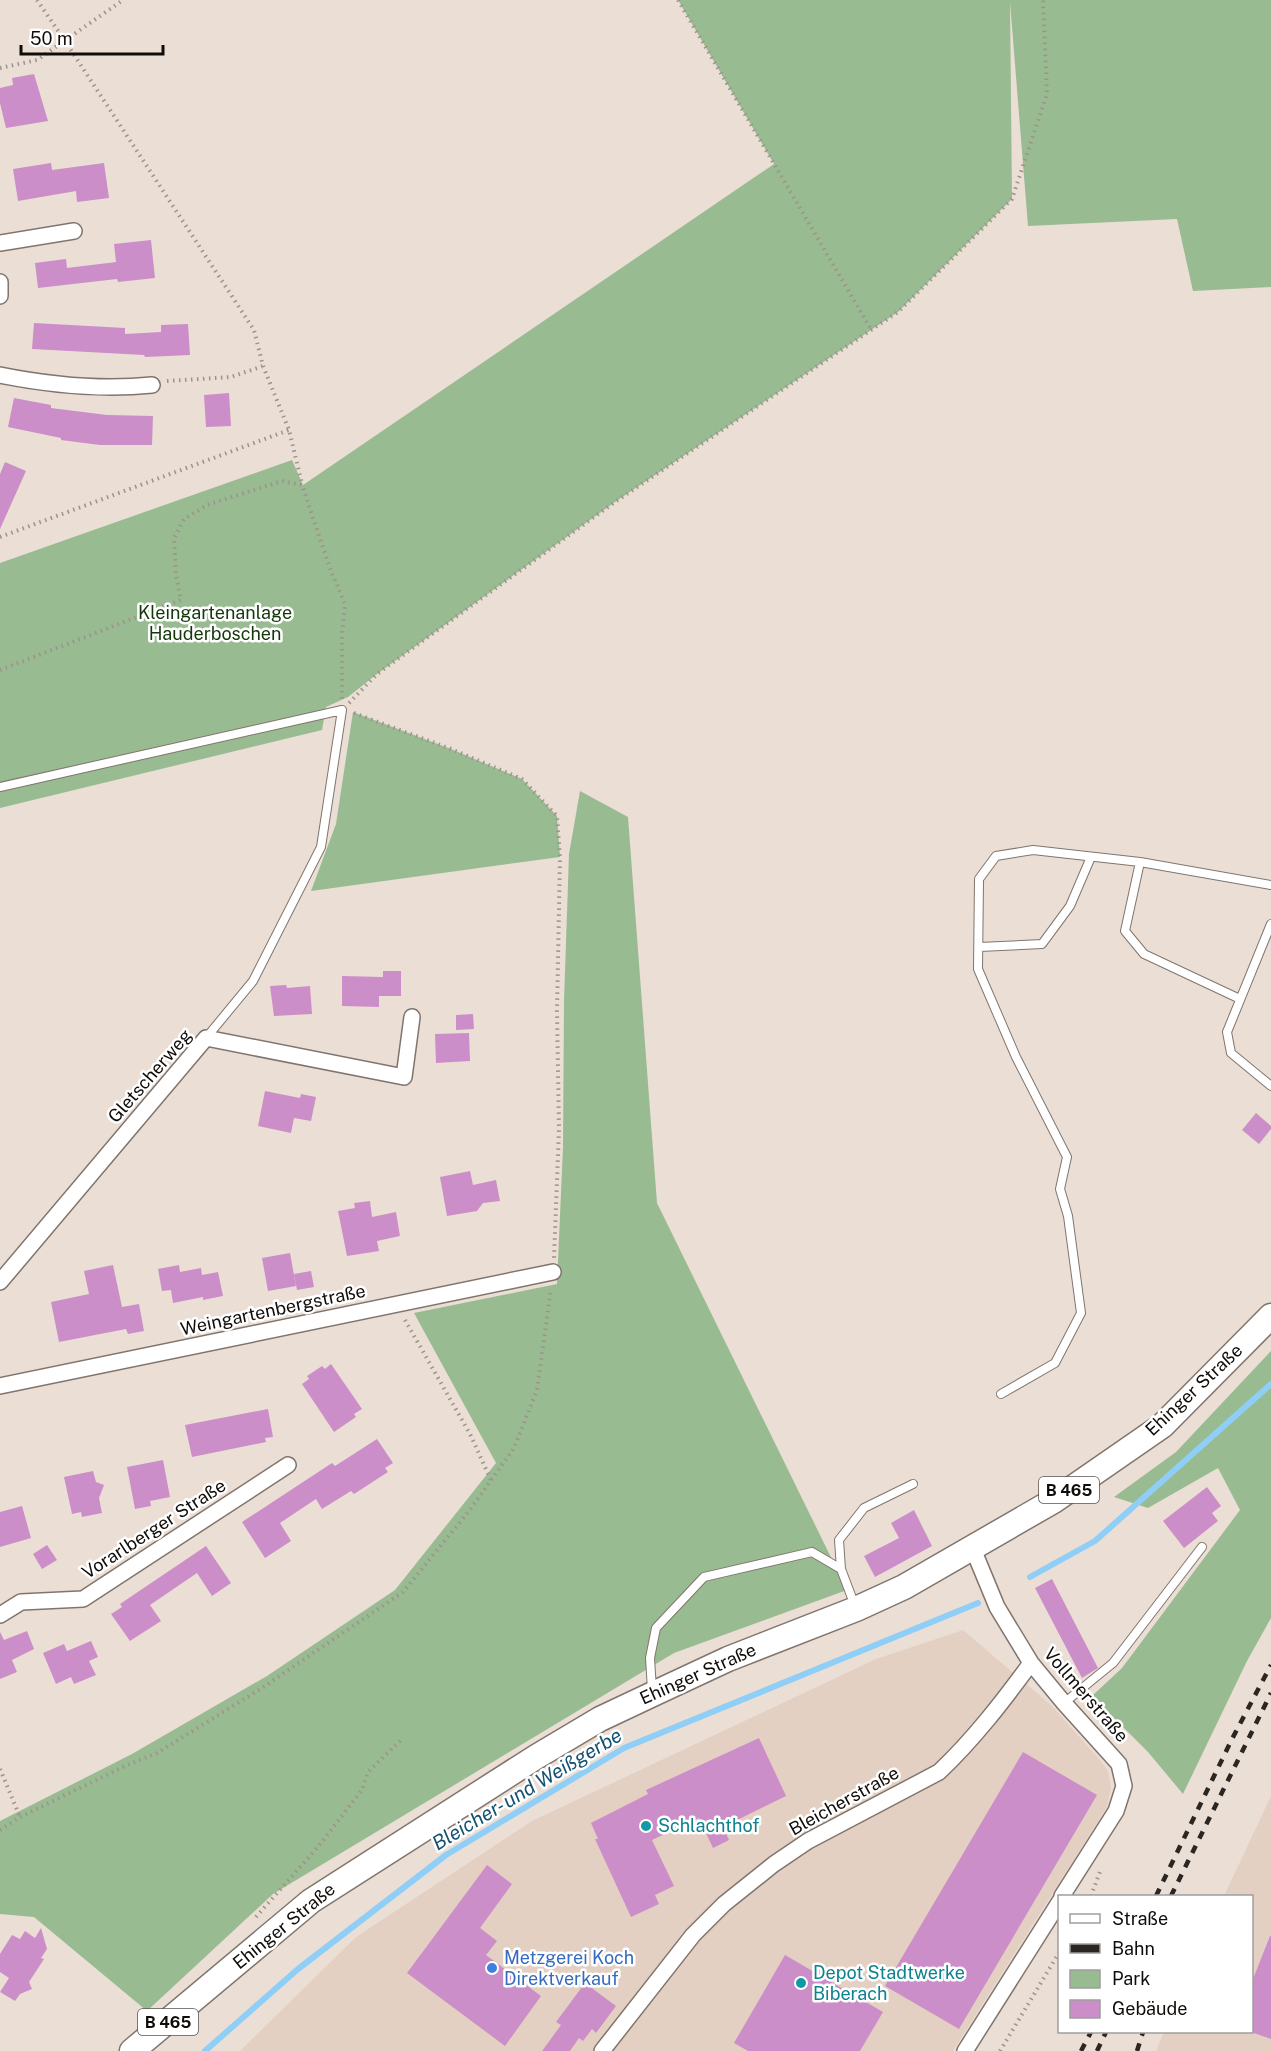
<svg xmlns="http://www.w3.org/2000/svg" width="1271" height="2051" viewBox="0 0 1271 2051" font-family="'Public Sans',sans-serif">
  <rect width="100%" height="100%" fill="#ebded5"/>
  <!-- built -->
  <path fill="#e3d0c2" d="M963,1630L1051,1705L1100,1760L1108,1771L1111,1787L1107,1807L953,2051H240L356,1937L532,1821L876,1659Z
    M1271,1796V2051H1156L1164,2032H1252V1896H1224Z"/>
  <!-- green -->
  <path fill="#99bb92" d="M678,0H1271V287L1193,291L1177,219L1028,226L1010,2L1012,199L898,312L615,502L377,674L348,697L326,707L322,730L0,808V563L292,460L303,485L774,164Z
    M353,712L451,749L522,779L557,816L560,857L311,891L336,824Z
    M580,791L628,817L657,1203L847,1590L674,1653L273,1894L147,2011L34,1917L0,1914V1821L132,1754L267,1676L395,1590L496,1463L414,1313L557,1284L563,1147L564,1001L569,854Z
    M1271,1351V1618L1247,1661L1183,1794L1148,1752L1092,1696L1122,1668L1240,1510L1218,1468L1148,1508L1114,1497L1176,1452Z"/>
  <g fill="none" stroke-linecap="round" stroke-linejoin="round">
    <!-- stream -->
    <path stroke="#8fcef7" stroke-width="6" d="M1030,1577L1095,1541L1271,1384
      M205,2051L298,1969L446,1855L624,1748L978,1603"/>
  </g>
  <!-- building -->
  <path fill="#cc8ec8" d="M34,74L48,121L6,128L0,103V88L13,85L12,78Z
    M51,163L52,170L104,163L109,198L77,202L76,191L18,201L13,169Z
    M151,240L155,278L118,282L117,279L38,288L35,263L66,259L67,268L116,262L114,244Z
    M34,323L125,328V334L161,332V325L188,324L190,355L145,357L144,355L32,349Z
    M229,393L231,426L206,427L204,395Z
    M14,398L51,405V408L107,415L153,416L152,445H100L61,440V438L8,427Z
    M5,462L26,471L0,529V474Z
    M383,971H401V996H379V1007L342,1006V976L383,977Z
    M286,985L287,988L310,986L312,1014L274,1016L270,986Z
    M473,1014L474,1029L456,1030V1015Z
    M469,1033L470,1061L436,1063L435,1034Z
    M265,1091L300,1098L301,1094L316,1097L311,1121L294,1118L291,1133L258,1126Z
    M1256,1113L1271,1126V1129L1259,1144L1242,1130Z
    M470,1171L473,1185L496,1180L500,1201L483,1203L477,1211L447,1216L440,1177Z
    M370,1201L372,1217L396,1212L400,1236L377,1241L379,1251L347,1256L338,1211L355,1208L354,1203Z
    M290,1253L296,1286L268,1291L262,1258Z
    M113,1265L122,1307L139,1304L144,1331L128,1334L126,1329L59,1342L51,1302L89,1294L84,1271Z
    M179,1265L180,1272L201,1268L202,1275L218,1272L223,1296L203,1300V1297L173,1303L171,1290L162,1291L158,1269Z
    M311,1271L314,1287L297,1290L294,1274Z
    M331,1364L362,1409L354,1414L356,1417L334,1432L302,1384L309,1379L307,1376L322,1366L325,1369Z
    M268,1409L273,1437L265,1438L266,1442L192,1457L185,1425Z
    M377,1439L393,1463L385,1468L388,1472L354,1494L351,1491L322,1509L316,1499L280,1523L291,1541L265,1558L242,1522L332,1463L335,1466Z
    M163,1460L170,1497L150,1501L151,1506L135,1509L127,1467Z
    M93,1471L96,1482L104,1485L99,1498L102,1513L82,1517L81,1512L72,1514L64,1477Z
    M1207,1487L1221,1506L1212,1513L1218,1521L1184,1548L1163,1521Z
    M22,1506L31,1538L0,1547V1512Z
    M914,1510L932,1546L875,1577L864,1556L899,1538L891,1523Z
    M47,1545L57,1560L42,1569L33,1554Z
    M206,1546L231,1583L212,1596L197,1573L150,1605L161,1621L130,1641L111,1614L122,1607L120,1604Z
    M1052,1579L1098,1668L1082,1678L1035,1588Z
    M27,1631L34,1649L12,1660L17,1672L0,1679V1632L4,1640Z
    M91,1641L98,1657L89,1661L96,1675L74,1684L71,1677L56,1684L43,1653L64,1644L67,1651Z
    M759,1738L786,1796L723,1827L729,1840L713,1848L699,1818L652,1840L674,1886L655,1895L659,1904L631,1917L595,1839H598L591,1823L648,1794L646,1790Z
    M1023,1752L1097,1795L959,2029L885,1986Z
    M487,1865L512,1884L480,1928L497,1941L486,1955L541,1996L505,2046L407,1973Z
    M41,1928L47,1949L41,1958L44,1959L29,1982L32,1989L20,1994L15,2001L0,1992L9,1978L0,1972V1954L12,1935L20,1939L25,1931L35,1938Z
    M1270,1936H1271V2039L1251,2032V1984Z
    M785,1955L883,2012L860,2051H748L734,2043Z
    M585,1983L616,2006L596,2033L592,2029L583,2041L579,2038L570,2051H542L561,2025L556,2022Z"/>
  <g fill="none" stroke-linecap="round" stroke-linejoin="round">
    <!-- service casing -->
    <g stroke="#80756d" stroke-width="10">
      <path id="service" d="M0,787L342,710L321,847L253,981L206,1038
        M1140,862L1125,931L1144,954L1240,999
        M1271,924L1227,1032L1231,1053L1271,1086
        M979,947L1042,944L1070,906L1091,857
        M1001,1394L1055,1363L1081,1313L1068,1216L1060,1189L1067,1157L1016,1057L978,969L979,879L996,856L1033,850L1140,862L1271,885
        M855,1606L841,1569L839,1540L864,1508L913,1484
        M652,1690L650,1658L656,1628L704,1577L812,1552L841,1569
        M1064,1703L1113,1663L1202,1547"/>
    </g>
    <!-- minor casing -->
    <g stroke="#80756d" stroke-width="18">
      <path id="minor" d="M0,243L74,231
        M0,282V296
        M0,375C50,385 102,390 152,385
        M0,1282L206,1038L404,1077L412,1017
        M0,1386L553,1272
        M973,1549L997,1607L1031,1663L1064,1703L1119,1764L1124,1786L1116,1811L1062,1896
        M0,1615L21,1602L83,1599L288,1465
        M602,2051L693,1935L724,1904L774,1864L808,1841L939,1772C974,1739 1003,1701 1031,1663
        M965,2051L1060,1901"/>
    </g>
    <!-- primary casing -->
    <g stroke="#80756d" stroke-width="27">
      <path id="primary" d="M132,2051L311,1901L536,1757L600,1719L653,1694L728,1659L856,1609L904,1587L1055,1500L1162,1426L1271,1316"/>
    </g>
    <!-- path -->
    <path stroke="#9d938c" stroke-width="4" stroke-dasharray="1.5 4.5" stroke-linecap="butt" d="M37,0L65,41L254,330L263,366L289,430L302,484
      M678,0L872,331
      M0,68L37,60L123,0
      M167,381L231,377L263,366
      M0,537L289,430
      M0,670L181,600L176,575L174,538L184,519L207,505L282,481L302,485L331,571L345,604L342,636V700
      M349,703L377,674L615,502L898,312L1012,199L1047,94L1043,0
      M354,713L451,749L522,779L557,816L560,857L557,1011L559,1129L554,1258
      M405,1320L470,1434L491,1480
      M0,1769L20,1817
      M0,1830L20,1817L125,1766L157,1753L262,1688L403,1592L469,1511L514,1448L537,1390L551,1289
      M1091,1896L1101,1869
      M256,1917L317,1848L362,1790L368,1772L403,1738
      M1000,2051L1060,1951"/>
    <!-- service -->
    <use href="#service" stroke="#fff" stroke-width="8"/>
    <!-- minor -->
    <use href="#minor" stroke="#fff" stroke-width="15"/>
    <!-- primary -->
    <use href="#primary" stroke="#fff" stroke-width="24"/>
    <!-- rail -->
    <path stroke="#2b2622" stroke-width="4.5" stroke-dasharray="8 8" stroke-linecap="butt" d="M1156,1896L1232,1739L1271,1665
      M1171,1896L1271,1693
      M1081,2051L1091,2032
      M1097,2051L1106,2032
      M1137,2051L1143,2032"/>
  </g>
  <!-- markers -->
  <g fill="#0f9aa8" stroke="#fff" stroke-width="2">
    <circle cx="646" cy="1826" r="6"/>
    <circle cx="801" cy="1983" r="6"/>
  </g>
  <circle fill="#3f7fe0" stroke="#fff" stroke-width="2" cx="492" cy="1968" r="6"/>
  <g text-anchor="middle" stroke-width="5" stroke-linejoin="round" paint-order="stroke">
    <!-- shield labels -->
    <g fill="#fff" stroke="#585553" stroke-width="1.5">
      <rect x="1039" y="1477" width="60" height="26" rx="4.5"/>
      <rect x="138" y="2009" width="60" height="26" rx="4.5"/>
    </g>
    <g font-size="16" font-weight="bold" fill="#100c09">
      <text x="1069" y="1496">B 465</text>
      <text x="168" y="2028">B 465</text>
    </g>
    <!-- park labels -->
    <g font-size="18" fill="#14380b" stroke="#fff">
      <text x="215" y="619">Kleingartenanlage<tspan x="215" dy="21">Hauderboschen</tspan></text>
    </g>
    <!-- street labels -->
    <g font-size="18" fill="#100c09" stroke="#fff">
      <text transform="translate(150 1076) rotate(-49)" y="6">Gletscherweg</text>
      <text transform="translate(273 1310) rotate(-12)" y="6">Weingartenbergstraße</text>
      <text transform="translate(1194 1390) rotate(-43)" y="6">Ehinger Straße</text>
      <text transform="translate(154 1529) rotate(-33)" y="6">Vorarlberger Straße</text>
      <text transform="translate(698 1674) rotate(-24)" y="6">Ehinger Straße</text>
      <text transform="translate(1086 1695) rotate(49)" y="6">Vollmerstraße</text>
      <text transform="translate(844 1801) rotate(-29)" y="6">Bleicherstraße</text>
      <text transform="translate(284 1926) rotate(-39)" y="6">Ehinger Straße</text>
    </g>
    <!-- culture labels -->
    <g font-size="18" fill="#0d838f" stroke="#fff" text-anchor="start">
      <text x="658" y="1832">Schlachthof</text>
      <text x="813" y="1979">Depot Stadtwerke<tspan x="813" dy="21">Biberach</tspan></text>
    </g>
    <!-- shop labels -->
    <g font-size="18" fill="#366cbe" stroke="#fff" text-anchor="start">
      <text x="504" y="1964">Metzgerei Koch<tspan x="504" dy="21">Direktverkauf</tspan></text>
    </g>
    <!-- water labels -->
    <g font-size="20" font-style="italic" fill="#135274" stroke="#fff">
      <text transform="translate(527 1789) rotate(-31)" y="7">Bleicher- und Weißgerbe</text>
    </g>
  </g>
  <!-- legend -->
  <rect x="1058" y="1895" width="195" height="138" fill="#ffffff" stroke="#9f9e9d" stroke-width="1.5"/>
  <rect x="1070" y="1914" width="30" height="9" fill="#ffffff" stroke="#9f9e9d" stroke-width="1.5"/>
  <text x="1112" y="1925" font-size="18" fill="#100c09">Straße</text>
  <rect x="1070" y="1944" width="30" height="9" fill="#2b2622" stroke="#9f9e9d" stroke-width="1.5"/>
  <text x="1112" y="1955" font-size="18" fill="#100c09">Bahn</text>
  <rect x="1070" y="1970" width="30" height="18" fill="#99bb92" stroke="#9f9e9d" stroke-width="1.5"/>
  <text x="1112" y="1985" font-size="18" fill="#100c09">Park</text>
  <rect x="1070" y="2000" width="30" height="18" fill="#cc8ec8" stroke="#9f9e9d" stroke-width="1.5"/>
  <text x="1112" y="2015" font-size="18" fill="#100c09">Gebäude</text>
  <!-- scale -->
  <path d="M21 45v9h142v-9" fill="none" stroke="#100c09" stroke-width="3"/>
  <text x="30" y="45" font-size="18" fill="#100c09" stroke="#ffffff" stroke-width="4.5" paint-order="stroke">50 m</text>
</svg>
